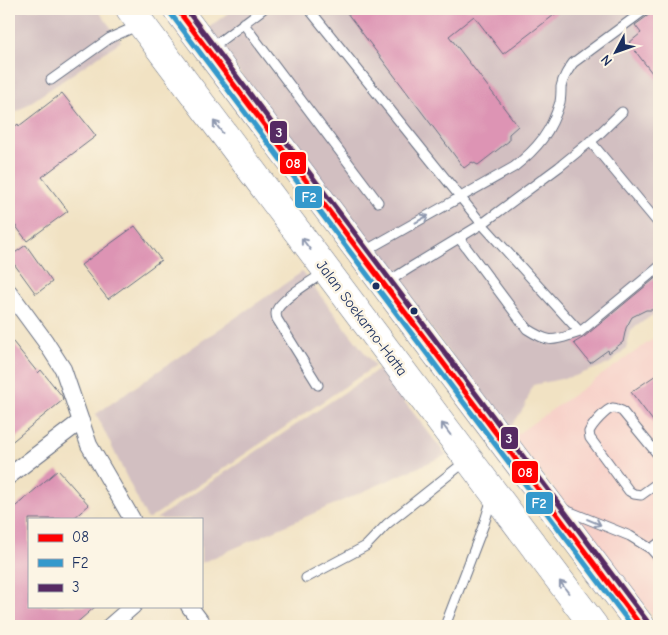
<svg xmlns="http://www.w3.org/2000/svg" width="668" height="635" viewBox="0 0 668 635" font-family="'Comic Neue',sans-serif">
  <rect width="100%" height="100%" fill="#fcf5e5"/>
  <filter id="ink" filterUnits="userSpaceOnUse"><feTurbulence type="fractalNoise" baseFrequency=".02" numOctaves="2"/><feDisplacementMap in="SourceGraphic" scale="10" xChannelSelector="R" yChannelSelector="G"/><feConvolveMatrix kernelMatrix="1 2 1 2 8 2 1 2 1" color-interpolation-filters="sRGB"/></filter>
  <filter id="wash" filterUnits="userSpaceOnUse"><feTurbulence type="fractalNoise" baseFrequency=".0096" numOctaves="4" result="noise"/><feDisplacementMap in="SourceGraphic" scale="20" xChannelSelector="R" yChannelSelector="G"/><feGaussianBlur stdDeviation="1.12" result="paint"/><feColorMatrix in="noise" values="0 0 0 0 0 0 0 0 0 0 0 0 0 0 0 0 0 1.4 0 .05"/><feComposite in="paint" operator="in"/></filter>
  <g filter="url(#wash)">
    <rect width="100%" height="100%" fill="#f1e2c3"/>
    <!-- built -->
    <path fill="#f7d1c9" d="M659,335V624L513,437Z"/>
    <!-- industrial -->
    <path fill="#d2bfc1" d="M9,9H97L121,41L9,117Z
      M233,9H659V315L651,316L631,330L626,348L610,363L575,376L533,385L525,406L508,431L207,29Z
      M302,272L375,366L149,519H147L96,414Z
      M379,369L446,455L201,563V519H156Z"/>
    <g id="blocks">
      <!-- building -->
      <path fill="#dd94b4" d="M344,9H562L503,54L474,16L449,36L518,126L509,134V141L478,165L472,162L464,168Z
        M657,9H659V82L629,43L641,33L635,25Z
        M62,93L96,136L42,177L68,211L27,241L9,217V131L18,124L19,126Z
        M135,226L161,260L108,299L81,265Z
        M26,245L52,282L36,294L9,257Z
        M659,275V304L652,310H646L632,317L626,328L623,342L609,353L608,350L590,363L574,343L584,337Z
        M9,337L38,373L41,370L62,396L63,400L9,444Z
        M659,373V429L631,392Z
        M58,470L89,505L73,519H29V606H96L73,626H9V512Z"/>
    </g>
  </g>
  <g filter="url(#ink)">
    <use href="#blocks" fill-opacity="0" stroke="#666e81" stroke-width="1"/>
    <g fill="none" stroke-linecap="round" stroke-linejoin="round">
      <!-- lane casing -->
      <g stroke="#666e81" stroke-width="11">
        <path id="lane" d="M309,9L482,224L580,332L659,267
          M243,23L378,202
          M211,48L263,9
          M51,80L110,38L139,25
          M590,141L659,224
          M459,238L527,329C552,345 554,340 580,332
          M363,252L514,167C538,148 551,132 560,102C561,97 561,92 561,87C563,77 568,70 573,63L646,9
          M386,283L408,269L482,224L559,167L597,136L622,112
          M318,385L277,319C276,315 275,312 278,308C287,295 312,281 325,272
          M659,456L622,411C619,410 616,408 613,408C606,409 592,425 589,432L590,438L629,491L634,494L641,495L659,482
          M563,509L630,536L651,549L659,558
          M651,549L659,543
          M306,578L366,546L387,524L466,461
          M445,626L484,524L492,498"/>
      </g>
      <!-- street casing -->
      <g stroke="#666e81" stroke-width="18">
        <path id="street" d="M9,292L45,341L63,369L89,445L132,519
          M9,476L81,421
          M189,606L204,626
          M110,626L133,606"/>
      </g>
      <!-- highway casing -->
      <g stroke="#666e81" stroke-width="29">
        <path id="highway" d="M130,9L594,626
          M177,9L641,626"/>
      </g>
      <!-- lane -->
      <use href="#lane" stroke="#fff" stroke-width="9"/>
      <!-- street -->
      <use href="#street" stroke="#fff" stroke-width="16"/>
      <!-- highway -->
      <use href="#highway" stroke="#fff" stroke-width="28"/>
      <!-- bus-1 casing -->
      <g stroke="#fcf5e5" stroke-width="9">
        <path id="bus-1" d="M177,9L641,626"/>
      </g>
      <!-- bus-2 casing -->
      <g stroke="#fcf5e5" stroke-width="9">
        <path id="bus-2" d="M171,14L632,626"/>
      </g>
      <!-- bus-3 casing -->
      <g stroke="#fcf5e5" stroke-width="9">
        <path id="bus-3" d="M186,9L647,621"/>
      </g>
      <!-- bus-1 -->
      <use href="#bus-1" stroke="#f00" stroke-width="5"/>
      <!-- bus-2 -->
      <use href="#bus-2" stroke="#3499cc" stroke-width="5"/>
      <!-- bus-3 -->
      <use href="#bus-3" stroke="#562b63" stroke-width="5"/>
    </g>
    <!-- one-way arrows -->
    <defs><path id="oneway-shaft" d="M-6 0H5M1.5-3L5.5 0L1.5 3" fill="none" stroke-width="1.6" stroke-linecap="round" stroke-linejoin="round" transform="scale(1.25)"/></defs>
    <g stroke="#8d97ae">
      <use href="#oneway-shaft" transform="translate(218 127) rotate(-127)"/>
      <use href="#oneway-shaft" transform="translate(422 219) rotate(-29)"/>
      <use href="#oneway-shaft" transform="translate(306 244) rotate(-127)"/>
      <use href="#oneway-shaft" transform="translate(446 429) rotate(-127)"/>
      <use href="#oneway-shaft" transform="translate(594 522) rotate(23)"/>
      <use href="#oneway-shaft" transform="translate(564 587) rotate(-127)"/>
    </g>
  </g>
  <!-- markers -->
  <g fill="#1b2f5e" stroke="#fcf5e5" stroke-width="2">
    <circle cx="376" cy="286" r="4.5"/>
    <circle cx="414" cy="311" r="4.5"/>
  </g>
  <g text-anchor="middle" stroke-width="5" stroke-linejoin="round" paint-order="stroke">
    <!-- street labels -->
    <g font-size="15" fill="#1b2f5e" stroke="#fcf5e5">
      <text transform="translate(362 318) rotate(53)" y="5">Jalan Soekarno-Hatta</text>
    </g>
  </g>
  <g stroke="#fcf5e5" stroke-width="2">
    <rect x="269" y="120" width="19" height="24" rx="5" fill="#562b63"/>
    <rect x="279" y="151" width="28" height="24" rx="5" fill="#f00"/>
    <rect x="294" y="185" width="29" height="24" rx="5" fill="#3499cc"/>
    <rect x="500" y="426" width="19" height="24" rx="5" fill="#562b63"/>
    <rect x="511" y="460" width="28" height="24" rx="5" fill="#f00"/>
    <rect x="525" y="491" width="29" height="24" rx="5" fill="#3499cc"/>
  </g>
  <g font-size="14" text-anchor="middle" font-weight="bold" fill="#fff">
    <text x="279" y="137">3</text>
    <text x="293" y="168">08</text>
    <text x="309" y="202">F2</text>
    <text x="509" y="443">3</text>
    <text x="525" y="477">08</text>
    <text x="539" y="508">F2</text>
  </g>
  <!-- margin -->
  <rect width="668" height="635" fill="none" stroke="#fcf5e5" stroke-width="30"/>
  <!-- legend -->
  <rect x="28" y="518" width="175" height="90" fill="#fcf5e5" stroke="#a2a6af"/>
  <rect x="38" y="534" width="25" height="8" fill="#ff0000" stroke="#a2a6af"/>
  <text x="72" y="542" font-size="15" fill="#1b2f5e">08</text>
  <rect x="38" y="559" width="25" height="8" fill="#3499cc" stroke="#a2a6af"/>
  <text x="72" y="568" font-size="15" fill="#1b2f5e">F2</text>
  <rect x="38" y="584" width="25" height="8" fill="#562b63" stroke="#a2a6af"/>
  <text x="72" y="592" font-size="15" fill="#1b2f5e">3</text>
  <!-- north arrow -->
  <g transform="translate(616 52) rotate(229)" stroke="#fcf5e5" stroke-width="4" paint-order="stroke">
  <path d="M0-4L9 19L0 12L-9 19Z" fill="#1b2f5e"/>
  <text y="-8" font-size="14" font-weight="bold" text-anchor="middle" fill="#1b2f5e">N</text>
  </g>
</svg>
